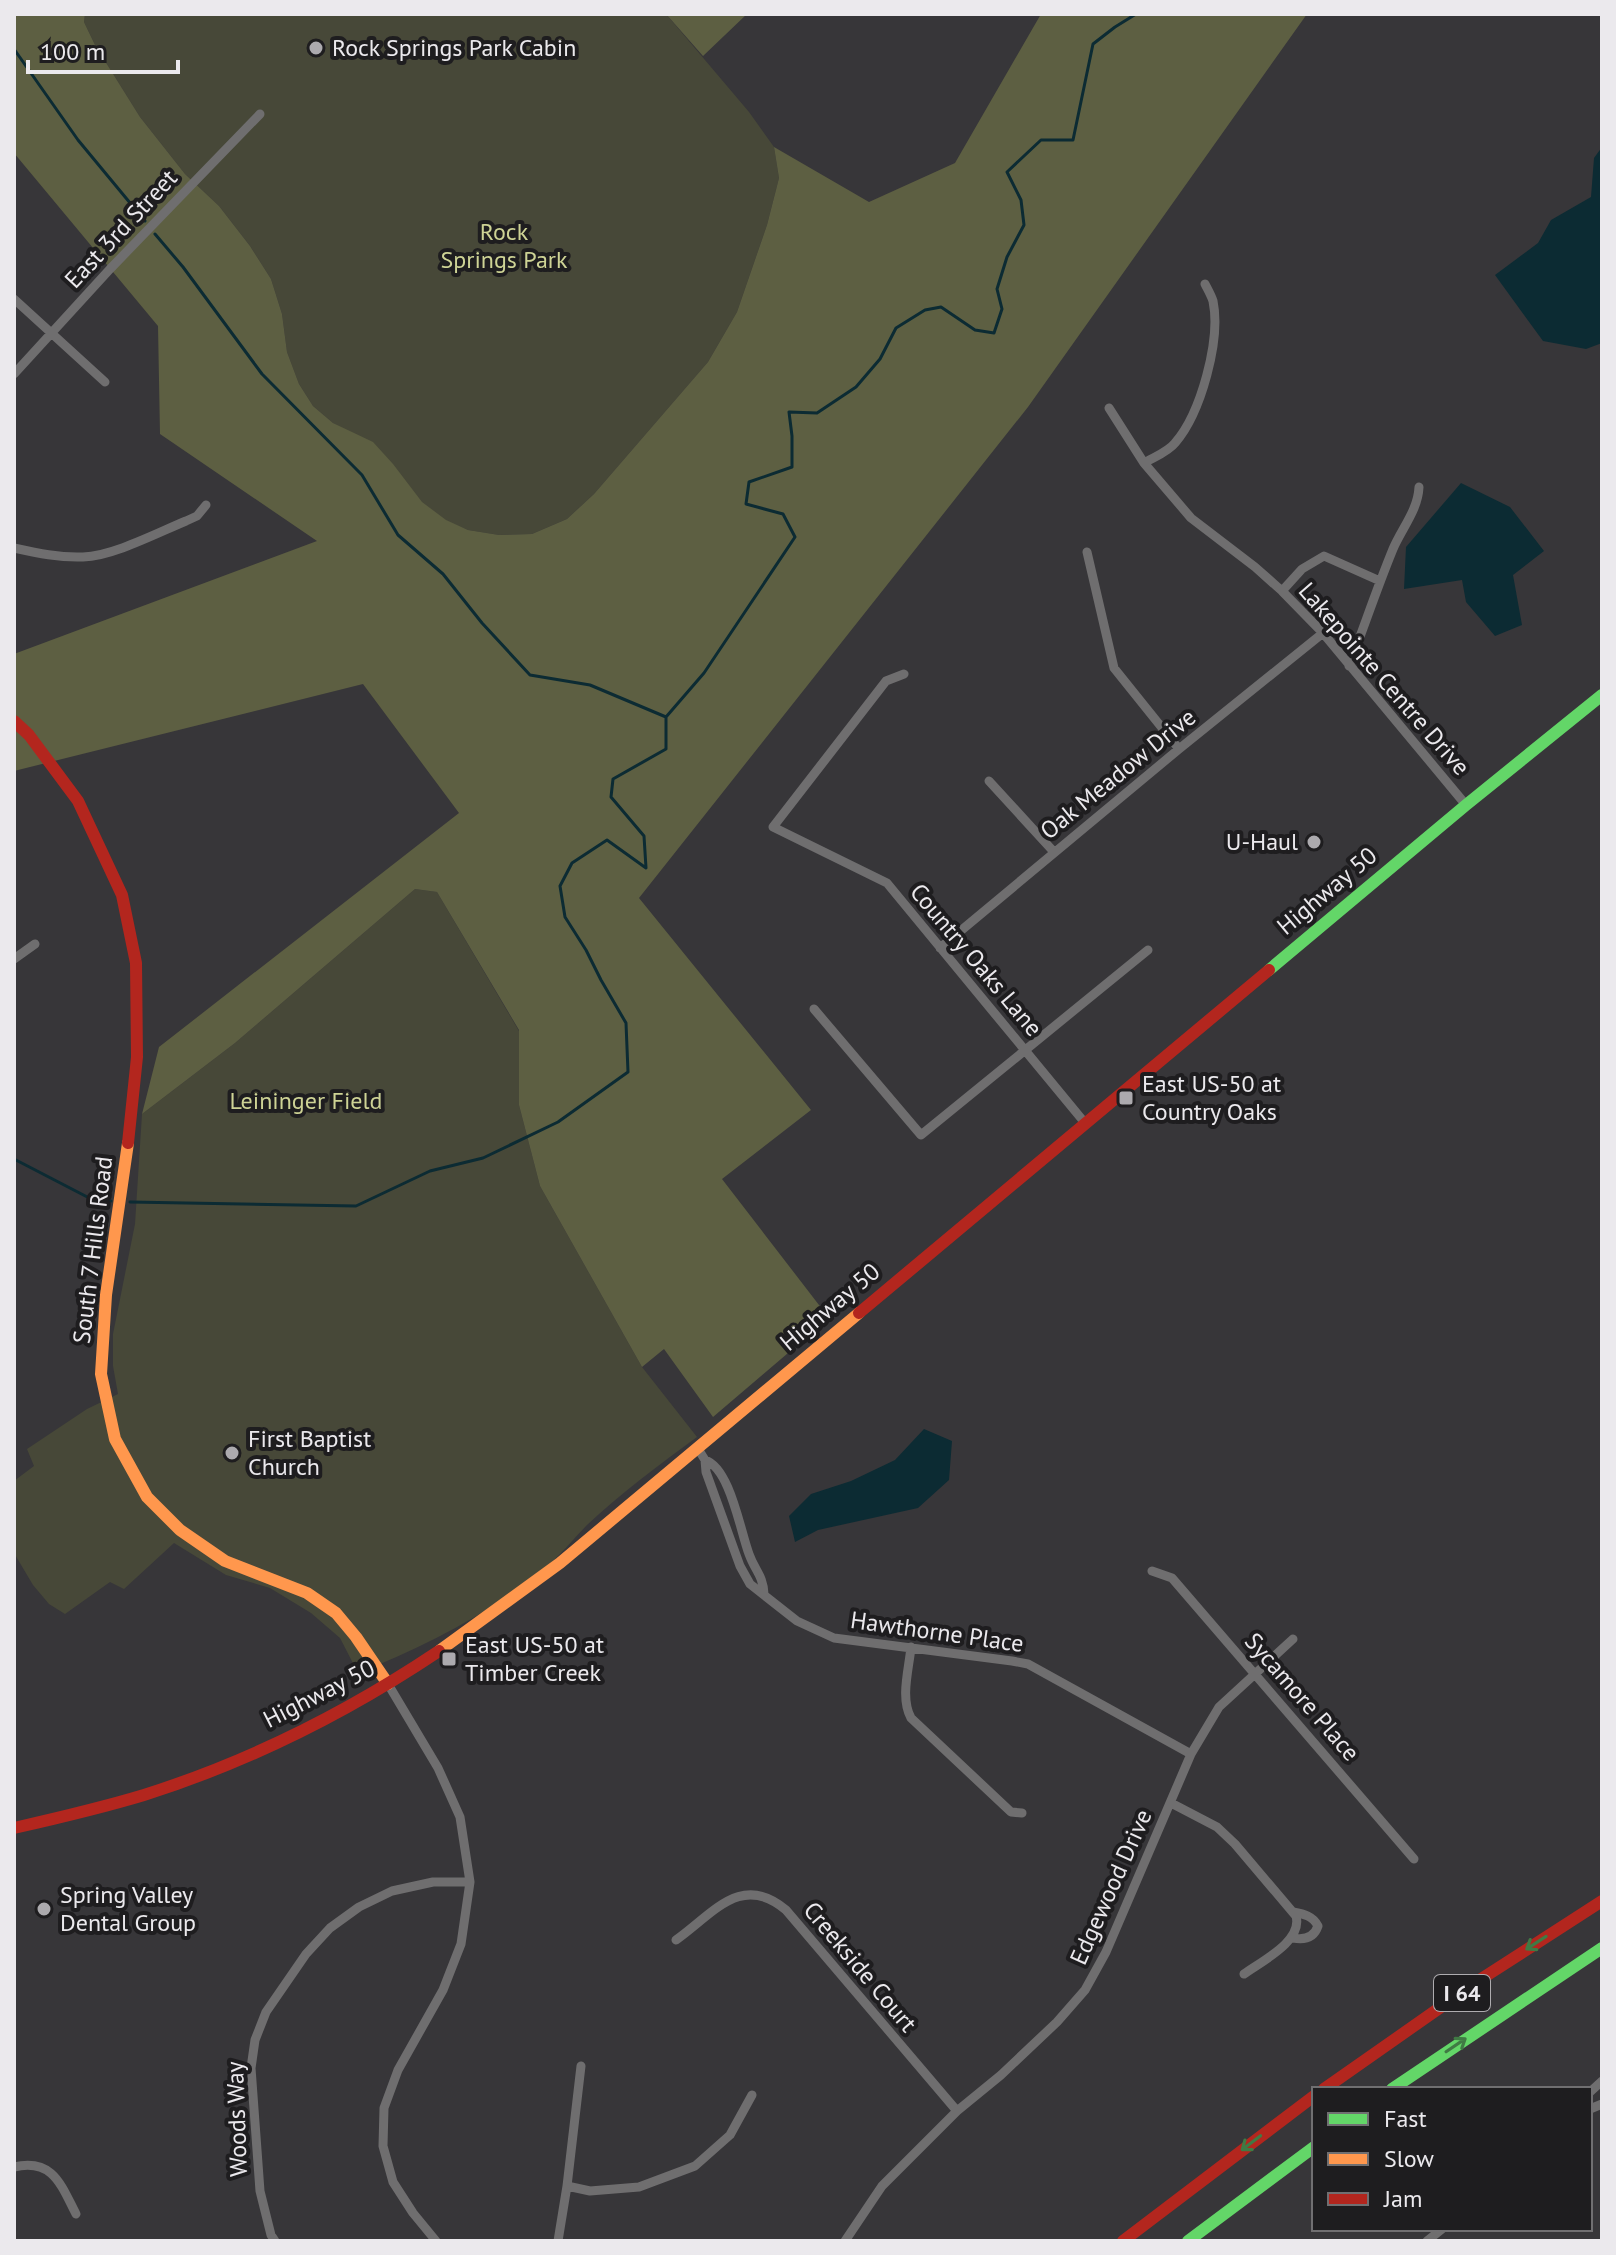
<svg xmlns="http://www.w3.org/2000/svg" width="1616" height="2255" viewBox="0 0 1616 2255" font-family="'PT Sans',sans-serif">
  <rect width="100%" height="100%" fill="#373639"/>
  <!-- green -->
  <path fill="#474838" d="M85,14H666L749,112L774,147L779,178L767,225L737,312L708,362L594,494L567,519L532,534L499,535L468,530L446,521L422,503L407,484L350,432L333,423L313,406L299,384L287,352L282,314L271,279L250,246L219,206L185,174L140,117L95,45L84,22Z
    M415,889L437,892L519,1031V1105L540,1186L642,1367L697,1437C659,1465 621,1493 587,1525C573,1539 560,1556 544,1569C489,1614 424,1647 358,1673L340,1638L311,1613L270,1588L226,1575L174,1543L124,1589L110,1582L65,1614L49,1604L33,1585L14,1553V1481L34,1466L27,1449L87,1409L118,1394L113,1366V1334L135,1224L142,1114L235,1043Z"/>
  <!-- forest -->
  <path fill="#5d5f42" d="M14,14H85L84,22L95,45L140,117L185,174L219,206L250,246L271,279L282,314L287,352L299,384L313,406L333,423L373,442L393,464L422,502L446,520L468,530L499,535L532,534L567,519L594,494L708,362L737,312L767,225L779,178L774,147L869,202L955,163L1041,14H1307L1028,407L639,898L811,1110L722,1179L829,1318L713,1417L664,1349L642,1367L540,1186L519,1105V1030L437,892L415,889L235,1043L142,1114L159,1047L459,813L363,684L14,771V654L317,541L160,434L158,326L14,153Z
    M666,14H747L703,56Z"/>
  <!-- water -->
  <path fill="#0c2b33" d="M1602,147V343L1586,349L1543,341L1495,275L1538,243L1551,220L1591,197L1594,158Z
    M1461,483L1510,507L1544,551L1513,575L1522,625L1495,636L1466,602L1462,580L1404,589L1406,547Z
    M924,1429L952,1441L949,1480L918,1508L818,1530L795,1542L789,1516L811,1494L851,1481L895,1460Z"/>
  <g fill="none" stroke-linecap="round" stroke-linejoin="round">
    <!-- stream -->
    <path stroke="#0c2b33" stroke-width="3" d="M14,49L78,140L145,221
      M155,234L183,267L262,374L362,475L398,535L443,574L482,623L530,675L590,685L666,717
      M666,717L704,673L795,537L783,514L746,504L749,482L792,467V436L789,412L817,413L856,387L880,359L896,328L925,310L941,307L975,330L994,333L1002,309L997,289L1007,257L1024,225L1021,200L1007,172L1041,140H1073L1093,44L1115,27L1136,14
      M14,1159L95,1201H111
      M130,1202L356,1206L430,1171L483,1158L558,1122L628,1072L626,1023L601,980L586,950L565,917L560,886L572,863L607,840L646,868L644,836L611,797L613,779L666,749V717"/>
    <!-- street -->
    <path stroke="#6f6e6f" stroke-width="9" d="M14,299L105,382
      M14,374L110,269L260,114
      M1109,408L1144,463L1191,518L1255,567L1282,591L1323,633L1466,805
      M1144,463C1154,457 1168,452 1175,443C1201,413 1221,340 1213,301C1211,295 1208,290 1205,284
      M14,548C37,553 60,558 83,557C113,556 157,533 186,521L197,516L206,505
      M1087,552L1114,668L1179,749
      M1282,591L1302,569L1324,556L1380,581
      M1349,666C1364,627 1377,588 1393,549C1402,528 1418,510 1419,487
      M904,674L886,681L773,827L887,883L1085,1123
      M989,781L1054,852
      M940,948L1179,749L1323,633
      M14,959L35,944
      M814,1009L921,1135L1148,950
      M697,1447L705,1460L706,1472L740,1566L750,1584L797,1621L834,1638L1012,1661L1028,1664L1191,1754
      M705,1460C730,1468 740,1530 749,1554C755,1571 763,1575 764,1594
      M1152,1571L1172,1578L1414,1859
      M911,1647C909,1669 900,1698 911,1718L1011,1812L1022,1813
      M388,1684L438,1768L460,1817L470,1882L461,1944L443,1990L398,2070L384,2108L383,2146L393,2182L413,2213L436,2241
      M1171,1803L1217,1827L1235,1844L1296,1916C1303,1941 1262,1961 1244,1974
      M1293,1938C1304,1940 1314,1938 1318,1926C1313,1916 1304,1914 1293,1912
      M676,1940C713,1914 741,1872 786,1910L957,2111
      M1590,2092L1602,2081
      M1590,2109L1602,2104
      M14,2167C53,2158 61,2185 76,2214
      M567,2186L590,2191L639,2187L695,2166L730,2135L752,2095
      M275,2241L271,2235L260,2191L251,2068L255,2040L266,2012L306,1954L330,1928L359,1907L392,1891L433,1882H470
      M558,2241L567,2186L581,2066
      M845,2241L882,2186L957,2111L1001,2075L1057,2022L1085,1990L1106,1952L1191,1754L1219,1707L1293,1639
      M1427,2241L1442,2229"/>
    <!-- fast -->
    <path stroke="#63d668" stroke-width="12" d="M1269,970L1466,805L1602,695
      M1392,2089L1602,1948
      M1188,2241L1314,2147"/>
    <!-- slow -->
    <path stroke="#ff974d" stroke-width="12" d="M128,1143L106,1295L101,1374L115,1439L147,1497L180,1530L225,1561L307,1593L336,1613L356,1637L388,1684
      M439,1651L560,1563L859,1313"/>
    <!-- jam -->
    <path stroke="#b3261e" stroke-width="12" d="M14,721L29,735L78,801L122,895L136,963L137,1057L128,1143
      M859,1313L1269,970
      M14,1828C58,1818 101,1808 144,1795C248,1762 348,1712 439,1651
      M1324,2089L1478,1981L1602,1901
      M1123,2241L1314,2096"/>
  </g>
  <!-- one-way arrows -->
  <defs><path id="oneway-shaft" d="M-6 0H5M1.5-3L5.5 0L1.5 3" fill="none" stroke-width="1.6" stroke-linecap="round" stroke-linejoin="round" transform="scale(2)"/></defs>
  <g stroke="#407a44">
    <use href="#oneway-shaft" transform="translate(1536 1943) rotate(147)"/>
    <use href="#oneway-shaft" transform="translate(1456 2045) rotate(-34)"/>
    <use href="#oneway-shaft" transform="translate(1251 2143) rotate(143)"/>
  </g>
  <!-- markers -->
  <g fill="#acaaae" stroke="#1e1d1f" stroke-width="3">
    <circle cx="316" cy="48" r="8"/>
    <circle cx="1314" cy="842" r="8"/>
    <rect x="1118" y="1090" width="16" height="16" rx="4"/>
    <circle cx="232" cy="1453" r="8"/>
    <rect x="441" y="1651" width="16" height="16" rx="4"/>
    <circle cx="44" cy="1909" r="8"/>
  </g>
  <g text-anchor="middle" stroke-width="8" stroke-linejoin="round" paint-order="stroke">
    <!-- shield labels -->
    <rect fill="#1e1d1f" stroke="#aeacaf" stroke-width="2" x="1434" y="1975" width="56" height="36" rx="6"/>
    <g font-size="22" font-weight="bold" fill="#ebe9ed">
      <text x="1462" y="2001">I 64</text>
    </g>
    <!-- poi labels -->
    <g font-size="24" fill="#ebe9ed" stroke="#1e1d1f" text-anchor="start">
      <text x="332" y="56">Rock Springs Park Cabin</text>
      <text x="1298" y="850" text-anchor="end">U-Haul</text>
      <text x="1142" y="1092">East US-50 at<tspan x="1142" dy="28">Country Oaks</tspan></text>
      <text x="248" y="1447">First Baptist<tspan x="248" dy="28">Church</tspan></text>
      <text x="465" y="1653">East US-50 at<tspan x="465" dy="28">Timber Creek</tspan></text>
      <text x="60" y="1903">Spring Valley<tspan x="60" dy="28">Dental Group</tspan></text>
    </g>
    <!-- street labels -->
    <g font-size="24" fill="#ebe9ed" stroke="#1e1d1f">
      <text transform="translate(121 229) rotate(-47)" y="8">East 3rd Street</text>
      <text transform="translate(1384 679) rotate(49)" y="8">Lakepointe Centre Drive</text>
      <text transform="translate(1118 774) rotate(-39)" y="8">Oak Meadow Drive</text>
      <text transform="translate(1327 891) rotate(-40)" y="8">Highway 50</text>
      <text transform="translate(976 960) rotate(50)" y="8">Country Oaks Lane</text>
      <text transform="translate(93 1250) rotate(-83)" y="8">South 7 Hills Road</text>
      <text transform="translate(830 1307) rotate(-40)" y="8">Highway 50</text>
      <text transform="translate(937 1632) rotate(8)" y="8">Hawthorne Place</text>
      <text transform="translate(319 1694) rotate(-27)" y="8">Highway 50</text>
      <text transform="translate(1302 1697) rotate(49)" y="8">Sycamore Place</text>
      <text transform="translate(1111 1887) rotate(-66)" y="8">Edgewood Drive</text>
      <text transform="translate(860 1967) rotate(50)" y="8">Creekside Court</text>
      <text transform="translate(237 2119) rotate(-92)" y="8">Woods Way</text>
    </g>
    <!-- park labels -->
    <g font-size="24" fill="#ced395" stroke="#1e1d1f">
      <text x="504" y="240">Rock<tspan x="504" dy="28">Springs Park</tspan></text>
      <text x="306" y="1109">Leininger Field</text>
    </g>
  </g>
  <!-- border -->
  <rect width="1616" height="2255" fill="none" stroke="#ebe9ed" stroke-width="32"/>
  <!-- legend -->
  <rect x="1312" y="2087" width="280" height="144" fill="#1e1d1f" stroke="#706f71" stroke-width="2"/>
  <rect x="1328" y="2113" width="40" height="12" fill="#63d668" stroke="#706f71" stroke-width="2"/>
  <text x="1384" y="2127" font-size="24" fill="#ebe9ed">Fast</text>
  <rect x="1328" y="2153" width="40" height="12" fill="#ff974d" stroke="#706f71" stroke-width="2"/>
  <text x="1384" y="2167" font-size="24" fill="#ebe9ed">Slow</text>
  <rect x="1328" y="2193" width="40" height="12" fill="#b3261e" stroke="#706f71" stroke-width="2"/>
  <text x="1384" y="2207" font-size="24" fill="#ebe9ed">Jam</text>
  <!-- scale -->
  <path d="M28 60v12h150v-12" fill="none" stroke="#ebe9ed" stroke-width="4"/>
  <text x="40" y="60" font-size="24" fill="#ebe9ed" stroke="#1e1d1f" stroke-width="6" paint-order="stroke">100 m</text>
</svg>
